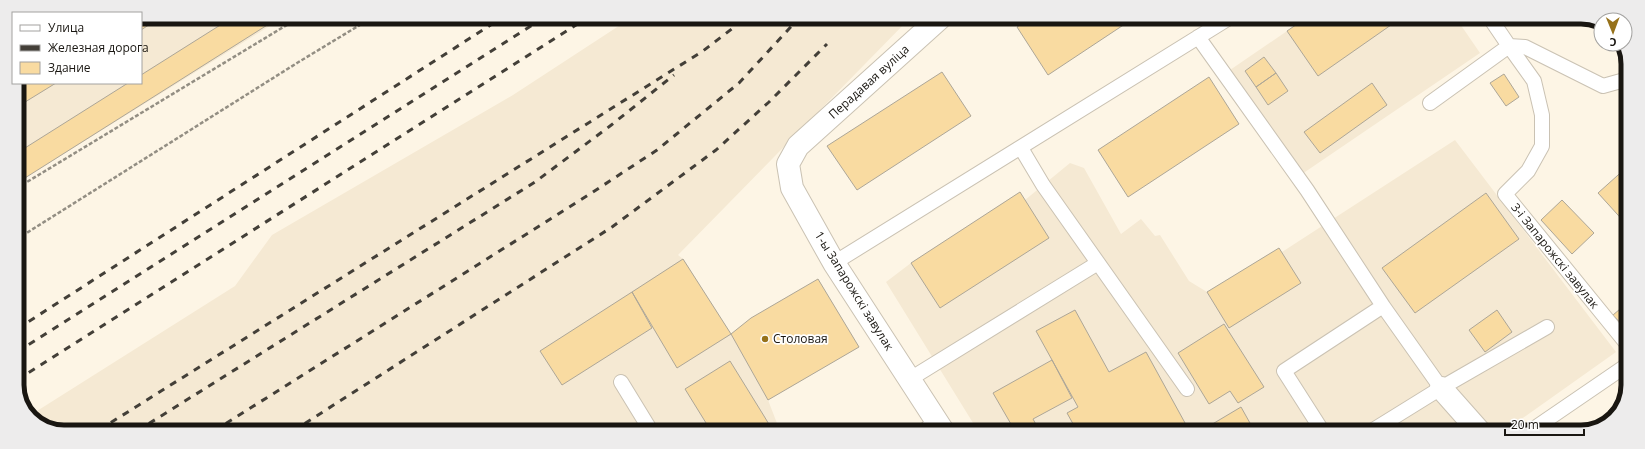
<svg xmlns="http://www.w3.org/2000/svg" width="1645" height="449" viewBox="0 0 1645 449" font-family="'Open Sans',sans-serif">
  <rect width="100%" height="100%" fill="#fdf5e5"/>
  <!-- built -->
  <path fill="#f5e9d3" d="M141,17H284L17,183V83H141Z
    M631,18H910L678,255L683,259L731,334L818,279L859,347L768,400L780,431L52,430L29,416L235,286L272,235L513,95Z
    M1306,18H1456L1480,53L1302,174L1230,70Z
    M1455,140L1616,352L1503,432L978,431L886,282L911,263L1020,192L1025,200L1070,163L1084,168L1121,234L1141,219L1155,236L1160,235L1189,281L1207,292L1279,248L1282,252Z"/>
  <!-- building -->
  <path fill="#f9dba1" stroke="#ada697" d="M141,17H161L141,30Z
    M233,17H280L17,183V153L128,83H141V75Z
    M1031,18H1134L1048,75L1017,27Z
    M1306,18H1401L1318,76L1287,31Z
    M1264,57L1276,73L1256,87L1245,71Z
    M942,72L971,116L857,190L827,146Z
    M1276,73L1288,91L1268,105L1256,87Z
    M1504,74L1519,97L1506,106L1490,83Z
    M1209,77L1239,124L1128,197L1098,150Z
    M17,83H56L17,107Z
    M1372,83L1387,105L1320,153L1304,132Z
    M1627,167V225L1598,193Z
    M1020,192L1049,238L940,308L911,263Z
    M1486,193L1519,239L1415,313L1382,268Z
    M1562,200L1594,233L1572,254L1541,220Z
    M1279,248L1301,283L1229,328L1207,292Z
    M683,259L731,334L677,368L632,292Z
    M818,279L859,347L768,400L731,334L751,318Z
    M632,292L652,328L562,385L540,351Z
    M1627,303V330L1613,315Z
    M1075,310L1109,372L1146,352L1190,432L1077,431L1067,413L1078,407L1036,331Z
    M1497,310L1512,332L1485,352L1469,330Z
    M1224,324L1264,387L1238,403L1230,391L1209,404L1178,353Z
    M1052,360L1072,398L1033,419L1039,430L1036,431H1015L993,393Z
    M730,361L764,416L773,431H711L685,389Z
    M1625,399L1613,418L1608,411Z
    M1241,407L1255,432H1199Z
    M1446,426L1449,432H1437Z"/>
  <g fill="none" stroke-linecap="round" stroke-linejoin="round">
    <!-- lane casing -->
    <g stroke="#cac2b3" stroke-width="16">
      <path id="lane" d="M1490,18L1509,46L1525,47L1603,86L1628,79
        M1198,37L1307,190L1383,306
        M1430,103L1509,46L1534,81L1542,115V146L1528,171L1505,194L1627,344
        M1021,148L1043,185L1187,389
        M834,263L1229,18
        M910,379L1098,263
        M621,382L651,431
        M924,431L936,421
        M1323,432L1284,371L1383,306L1441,388
        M1370,432L1441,388L1547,327
        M1529,432L1627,365"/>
    </g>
    <!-- street casing -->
    <g stroke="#cac2b3" stroke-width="24">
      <path id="street" d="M940,18L798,146L788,164L792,188L834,263L943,431
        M1441,388L1480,432"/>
    </g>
    <!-- path -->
    <path stroke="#938e83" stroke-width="2.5" stroke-dasharray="4 2" stroke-linecap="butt" d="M17,188L300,17
      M17,239L297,63L373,17"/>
    <!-- lane -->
    <use href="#lane" stroke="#fff" stroke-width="14"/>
    <!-- street -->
    <use href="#street" stroke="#fff" stroke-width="22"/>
    <!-- rail -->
    <path stroke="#433f38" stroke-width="3" stroke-dasharray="7 7" stroke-linecap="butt" d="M17,329L503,17
      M17,352L545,17
      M17,380L587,18
      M99,430L703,51L746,18
      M137,431L535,182L610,126L674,75
      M214,431L590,194L657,150L739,83L799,18
      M293,431L612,227L716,150L769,102L827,44"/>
  </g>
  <!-- markers -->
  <circle fill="#96711a" stroke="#fff" stroke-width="1.5" cx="765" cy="339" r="4"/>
  <g text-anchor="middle" stroke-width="3.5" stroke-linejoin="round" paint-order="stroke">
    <!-- street labels -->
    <g font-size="12" fill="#191611" stroke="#fff">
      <text transform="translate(869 82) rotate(-42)" y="4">Перадавая вуліца</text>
      <text transform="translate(1555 256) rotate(51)" y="4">3-і Запарожскі завулак</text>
      <text transform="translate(854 291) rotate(58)" y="4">1-ы Запарожскі завулак</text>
    </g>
    <!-- poi labels -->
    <g font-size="12" fill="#191611" stroke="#fff" text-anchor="start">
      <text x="773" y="343">Столовая</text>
    </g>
  </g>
  <!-- crop -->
  <path d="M0 0H1645V449H0ZM64 24H1581A40 40 0 0 1 1621 64V385A40 40 0 0 1 1581 425H64A40 40 0 0 1 24 385V64A40 40 0 0 1 64 24Z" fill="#edecec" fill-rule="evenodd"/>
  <path fill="none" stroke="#191611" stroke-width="5" d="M64 24H1581A40 40 0 0 1 1621 64V385A40 40 0 0 1 1581 425H64A40 40 0 0 1 24 385V64A40 40 0 0 1 64 24Z"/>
  <!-- legend -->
  <rect x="12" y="12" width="130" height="72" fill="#ffffff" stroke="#a3a2a0"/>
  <rect x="20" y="25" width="20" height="6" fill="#ffffff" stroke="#a3a2a0"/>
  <text x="48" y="32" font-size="12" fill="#191611">Улица</text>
  <rect x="20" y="45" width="20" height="6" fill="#433f38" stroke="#a3a2a0"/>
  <text x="48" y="52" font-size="12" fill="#191611">Железная дорога</text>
  <rect x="20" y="62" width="20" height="12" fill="#f9dba1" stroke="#a3a2a0"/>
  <text x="48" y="72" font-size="12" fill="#191611">Здание</text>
  <!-- north arrow -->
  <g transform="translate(1613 32) rotate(179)"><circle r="19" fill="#ffffff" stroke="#a3a2a0"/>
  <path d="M0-3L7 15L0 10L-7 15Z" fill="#96711a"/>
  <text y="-6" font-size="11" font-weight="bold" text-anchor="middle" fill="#191611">С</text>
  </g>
  <!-- scale -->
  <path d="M1505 429v6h79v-6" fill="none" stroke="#191611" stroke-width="2"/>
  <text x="1511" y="429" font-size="12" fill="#191611" stroke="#ffffff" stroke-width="3" paint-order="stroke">20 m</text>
</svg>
